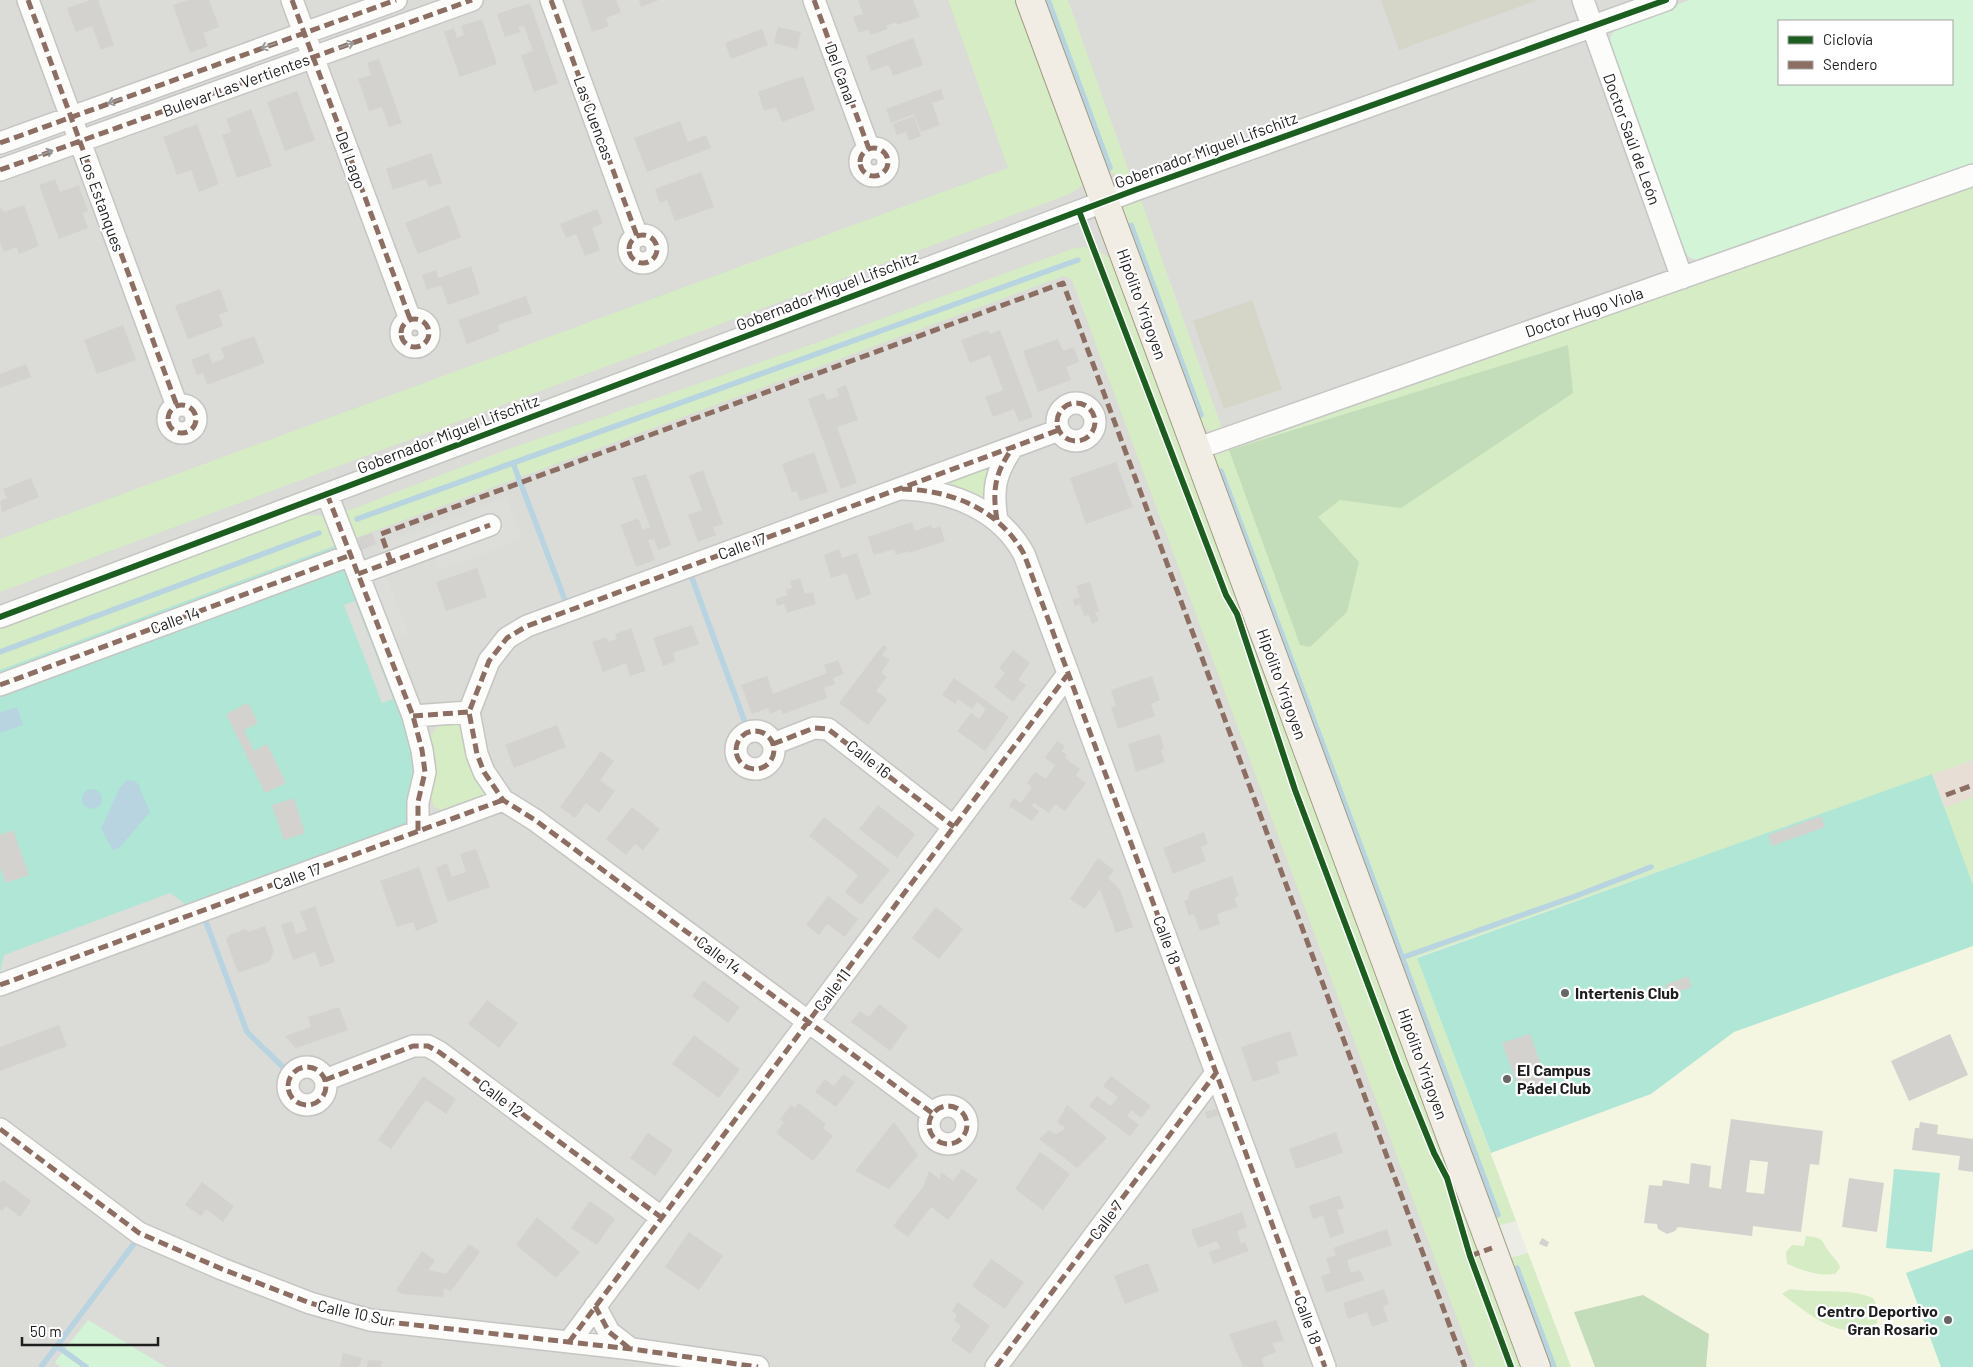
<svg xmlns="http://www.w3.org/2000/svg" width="1973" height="1367" viewBox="0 0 1973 1367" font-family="Barlow,sans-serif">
  <rect width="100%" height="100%" fill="#ecece7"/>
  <!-- residential -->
  <path fill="#dbdbd8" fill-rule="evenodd" d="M0,0H1973V175L1196,449L1536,1367H0ZM1779,21H1952V84H1779Z"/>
  <!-- education -->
  <path fill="#f4f6e2" d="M1932,774L1973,885V1367H1571L1417,958Z"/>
  <!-- military -->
  <path fill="#e7ded6" d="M1973,760V885L1932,774Z"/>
  <!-- construction -->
  <path fill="#d5d6c8" d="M1381,0H1535V1L1399,50Z
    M1252,300L1282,389L1224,409L1193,321Z"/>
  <!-- grass -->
  <path fill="#d5ecc4" d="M948,0H1021L1085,175L1083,185L1070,194L0,592V539L1008,168Z
    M1042,0H1068L1131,177L1122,180L1105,168Z
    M1973,185V760L1417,957L1516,1221L1497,1226L1213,456Z
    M1140,197L1223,431L1214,434L1196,422L1122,212L1125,204Z
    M1085,247L1098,250L1111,259L1527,1367H1475L1072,280L1064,276L353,539L344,512L514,447L813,344L1071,249Z
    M985,466L987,468L984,499L980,500L943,485V482Z
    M302,515L325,516L336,545L0,670V627Z
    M440,723H459L465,729L485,792C476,806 449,815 434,807L430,795L428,739Z
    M1973,797V885L1944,808Z
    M1806,1236C1827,1238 1820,1241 1831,1254C1835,1260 1838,1260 1840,1268L1835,1274C1817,1276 1804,1271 1787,1264L1786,1252L1792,1245L1804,1246Z
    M1528,1253L1571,1367H1545L1508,1264L1510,1258Z
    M1790,1289C1818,1294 1847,1287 1873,1298L1879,1311L1877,1323C1844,1346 1808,1313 1782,1294Z"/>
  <!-- forest -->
  <path fill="#c3ddbb" d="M1568,345L1573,393L1401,508L1340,500L1318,517L1359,562L1347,612L1310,647L1300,645L1229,450Z
    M1643,1295L1709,1334L1706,1367H1595L1574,1312Z"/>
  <!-- park -->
  <path fill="#d3f4d7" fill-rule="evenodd" d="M1689,0H1973V168L1704,263L1689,257L1683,250L1609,43L1612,34L1617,27ZM1779,21H1952V84H1779Z
    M88,1320L166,1367H60L55,1362Z"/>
  <!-- pitch -->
  <path fill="#b0e6d5" d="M346,542L413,716L418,831L0,985V670Z
    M1932,774L1973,885V946L1734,1032L1651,1094L1491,1153L1417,958Z
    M1894,1169L1940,1173L1932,1252L1886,1248Z
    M1973,1249V1367H1941L1906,1273Z"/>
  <!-- parking -->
  <path fill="#ddddda" d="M506,498L522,539L439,570L433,554L389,571L379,545Z
    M384,570L408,633L392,639L368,577Z
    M355,601L393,699L382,703L344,605Z
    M170,893L185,904L0,973L4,955Z"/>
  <!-- water -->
  <path fill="#b8d4e1" d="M17,707L23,725L0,733V713Z
    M127,780L135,781L138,784L150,812L120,847L113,850L101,829L120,787Z
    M82 799a10 10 0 1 1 20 0a10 10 0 1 1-20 0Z"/>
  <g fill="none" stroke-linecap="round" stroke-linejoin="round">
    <!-- stream -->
    <path stroke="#b8d4e1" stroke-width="5.5" d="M1048,0L1110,168
      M1131,225L1201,415
      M513,463L568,608
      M1221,471L1498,1215
      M357,519L1078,260
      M689,570L747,728
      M0,652L319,533
      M203,914L247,1032L286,1070
      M1401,958L1573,897L1651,867
      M1517,1268L1554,1367
      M57,1346L86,1367
      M41,1367L133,1245"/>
  </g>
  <!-- building -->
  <path fill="#d3d2ce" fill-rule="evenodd" d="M91,0H98L114,45L101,50L92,26L76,32L67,8Z
    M188,0H209L219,27L203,33L208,46L190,53L173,5Z
    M581,0H616L621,12L606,18L609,26L592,32Z
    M639,0H659L641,7Z
    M858,0H913L920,17L897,25L896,22L886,26L888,29L871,35L868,29L859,33L853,17L863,14Z
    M530,3L558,83L534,92L521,55L533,51L524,26L518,27L520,32L505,37L497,14Z
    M482,19L497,64L460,77L444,32L454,28L457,38L464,35L461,26Z
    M778,27L801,32L797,49L774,43Z
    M762,29L768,45L731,59L725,43Z
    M913,38L923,65L893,76L889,65L871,71L866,56Z
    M379,59L402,123L389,127L382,107L369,111L358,79L371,75L367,63Z
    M803,76L815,110L782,122L776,107L764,111L758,92Z
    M941,89L944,99L932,103L940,125L921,132L914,114L891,123L886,109Z
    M297,91L315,140L285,151L267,102Z
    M251,109L272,166L237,178L222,135L231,132L226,119Z
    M914,116L921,136L909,141L906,132L897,135L893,124Z
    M680,121L688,142L706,135L711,148L647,172L634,138Z
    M197,124L219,184L199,192L191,170L177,175L163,137Z
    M431,153L442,183L429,187L426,179L393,190L386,169Z
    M701,172L714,207L675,221L667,200L660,203L655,189Z
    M55,179L60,192L79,185L88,211L82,213L88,228L59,239L39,185Z
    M24,205L39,246L19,254L17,247L4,252L0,243V207L4,212Z
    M449,205L461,237L418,254L405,223Z
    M597,209L603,223L592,228L600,250L585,256L576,234L566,238L560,224Z
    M471,266L480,294L448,305L441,285L427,290L422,275L436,270L438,278Z
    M220,289L228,311L219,315L223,326L188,339L175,306Z
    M526,296L532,313L498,325L500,331L467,344L458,320Z
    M123,325L136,360L97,374L84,340Z
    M988,330L990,334L1000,330L1033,417L1019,422L1014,409L993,417L985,397L1003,390L990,355L970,363L961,340Z
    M254,336L265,363L207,385L203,373L197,375L191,360L209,353L212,363L225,358L221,348Z
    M1058,339L1063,351L1074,347L1079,362L1066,367L1071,380L1038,392L1023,351Z
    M26,364L31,377L0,388V374Z
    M846,385L858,420L837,427L857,483L841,489L808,399L824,393L827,400L839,396L836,389Z
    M814,452L828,492L800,501L797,491L792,492L782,464Z
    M1116,462L1133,507L1086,524L1070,478Z
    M703,470L723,524L713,527L716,535L698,542L688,515L702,510L689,476Z
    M646,474L671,545L658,550L654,539L648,540L655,560L636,567L621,525L638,518L643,530L650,527L632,478Z
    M31,478L39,497L2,512L0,501L7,498L3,489Z
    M912,522L915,531L931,525L932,529L940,526L945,541L909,553V551L896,555L894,549L874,555L868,537Z
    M372,533L376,544L361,550L357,538Z
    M839,549L842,558L857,553L871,594L856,600L846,573L831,578L824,555Z
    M477,568L487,597L446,611L436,582Z
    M800,578L805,594L813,592L816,604L787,613L784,604L777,606L775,599L788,595L786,590L792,588L790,581Z
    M1090,582L1099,611L1095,612L1099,621L1092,624L1089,615L1084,616L1080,604L1075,606L1073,599L1080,597L1076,586Z
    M692,625L699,644L673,653L676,661L663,666L653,638Z
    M631,628L646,671L630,676L626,663L603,672L592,642L606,637L608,642L617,639L615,634Z
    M883,645L887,648L882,655L890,660L881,673L887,677L876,691L887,699L868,725L839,703Z
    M1013,650L1030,663L1018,680L1026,685L1013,702L994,687L1005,673L999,668Z
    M838,660L844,674L833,678L835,684L824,688L827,698L783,714L781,709L770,714L768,708L752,714L741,685L767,676L773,694L827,673L824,665Z
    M1152,676L1160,700L1151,704L1155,716L1118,729L1111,708L1116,706L1111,690Z
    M954,678L1009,717L985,751L957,731L971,713L979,719L986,709L977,702L972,709L958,699L955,704L942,695Z
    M248,703L258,723L244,730L254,751L267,744L286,783L265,793L226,714Z
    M557,725L566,747L514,768L505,745Z
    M1160,734L1164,748L1161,751L1165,762L1136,772L1128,744Z
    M1057,741L1065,746L1062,751L1067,755L1065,758L1080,769L1076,776L1086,783L1065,811L1055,804L1049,813L1034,803L1032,806L1039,811L1032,821L1009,806L1014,798L1021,803L1032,787L1027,783L1035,772L1046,779L1055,765L1045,758Z
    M601,751L614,761L600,780L615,791L599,813L586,803L575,818L560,807Z
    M294,798L305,833L284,840L272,805Z
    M878,805L915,834L897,858L859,829Z
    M632,807L660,829L643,850L635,844L626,855L606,839Z
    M1821,816L1825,827L1772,846L1768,835Z
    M824,817L890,870L861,905L845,892L858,875L809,836Z
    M13,830L29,875L6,883L0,868V835Z
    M1204,832L1208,844L1201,847L1206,861L1173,874L1163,848Z
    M476,849L490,887L448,902L436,868L447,863L452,877L466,872L460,854Z
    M1098,858L1114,870L1108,878L1120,890L1133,927L1116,933L1100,889L1085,909L1070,899Z
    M419,867L438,922L416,931L413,922L397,927L380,881Z
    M1232,876L1239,896L1234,898L1238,907L1217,914L1220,924L1200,931L1194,914L1189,916L1184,901L1188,899L1190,891Z
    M828,896L858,919L845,937L827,924L819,935L806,925Z
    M315,906L335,962L320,967L315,952L293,960L281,925L292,921L296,934L307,930L300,912Z
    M936,907L963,929L939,959L912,938Z
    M265,926L274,951L269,962L238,973L226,940L229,935L246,929L248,932Z
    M1688,976L1692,987L1668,995L1665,985Z
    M703,980L740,1007L728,1023L692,996Z
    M487,1000L518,1023L499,1048L468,1024Z
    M879,1004L908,1026L890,1051L851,1022L860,1011L869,1017Z
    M339,1007L348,1030L296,1048L285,1036L311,1027L308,1017Z
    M59,1025L67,1046L0,1071V1047Z
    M1290,1031L1298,1055L1276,1062L1280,1073L1253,1082L1241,1047Z
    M1530,1034L1547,1082L1520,1092L1502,1043Z
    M1950,1034L1968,1075L1909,1101L1891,1061Z
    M694,1035L740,1069L719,1098L672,1064Z
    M843,1074L855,1082L836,1107L815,1092L825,1079L834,1086Z
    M423,1076L456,1099L446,1114L426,1100L391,1149L378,1140Z
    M1111,1076L1151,1106L1141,1118L1131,1110L1127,1116L1139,1125L1130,1136L1089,1106L1097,1096L1111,1106L1118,1097L1103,1086Z
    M799,1103L826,1124L823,1128L833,1136L813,1161L776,1133L784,1122L780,1119L791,1105L795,1108Z
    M1067,1105L1107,1138L1077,1168L1039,1139L1049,1130L1056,1134L1066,1128L1057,1122Z
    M1216,1109L1219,1115L1207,1119L1205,1112Z
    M1731,1119L1823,1131L1819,1165L1810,1164L1801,1232L1753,1226L1752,1236L1678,1227L1675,1231L1667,1234L1658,1229L1657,1224L1644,1223L1649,1185L1662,1186L1663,1180L1689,1184L1691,1163L1711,1166L1709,1187L1721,1189ZM1750,1160L1768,1162L1764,1194L1746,1192Z
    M894,1122L918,1155L889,1189L855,1171Z
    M1920,1122L1938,1125L1937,1134L1973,1139V1172L1958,1170L1960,1156L1912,1150L1915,1128H1919Z
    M1336,1132L1343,1153L1296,1169L1289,1149Z
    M648,1133L673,1150L655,1176L630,1158Z
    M1040,1152L1070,1174L1043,1210L1015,1189Z
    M962,1169L978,1180L948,1220L931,1207L908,1237L893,1226L923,1187L929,1171L940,1179L941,1172L953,1181Z
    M1849,1178L1884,1183L1877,1232L1842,1227Z
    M3,1180L31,1201L20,1217L6,1206L2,1211L0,1209V1183Z
    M202,1182L234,1206L223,1222L206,1209L201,1216L185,1205Z
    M1340,1195L1344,1208L1337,1210L1345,1233L1330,1238L1323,1216L1313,1219L1309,1206Z
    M590,1201L615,1219L597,1245L571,1228Z
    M1242,1212L1247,1227L1237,1231L1241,1244L1245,1242L1249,1251L1213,1264L1209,1252L1220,1248L1217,1241L1198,1248L1191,1230Z
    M537,1217L580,1252L556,1278L516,1245Z
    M1387,1229L1392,1245L1347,1260L1351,1273L1360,1270L1364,1280L1326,1293L1321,1276L1331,1273L1326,1258L1336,1255L1333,1248Z
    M689,1232L723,1256L699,1290L665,1267Z
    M1542,1238L1549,1242L1547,1247L1539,1244Z
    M469,1244L480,1252L451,1291L444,1288L443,1297L402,1294L396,1290L422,1251L435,1260L428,1270L446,1274Z
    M991,1259L1024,1282L1005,1309L972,1286Z
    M1148,1263L1159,1291L1125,1304L1114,1276Z
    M1384,1289L1389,1304L1383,1306L1388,1321L1372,1327L1367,1312L1348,1319L1343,1303Z
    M958,1302L990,1326L970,1354L951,1340L961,1326L954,1320L957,1315L952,1311Z
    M1276,1320L1284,1341L1272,1343L1276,1352L1262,1358L1264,1367H1243L1229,1334Z
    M343,1353L362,1358L359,1367H340Z
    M368,1360L382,1361L381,1367H367Z"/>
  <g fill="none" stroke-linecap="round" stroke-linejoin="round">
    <!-- minor casing -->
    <g stroke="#c5c5c3" stroke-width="24">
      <path id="minor" d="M28,0L177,406
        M292,0L410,319
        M551,0L637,236
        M814,0L869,149
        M1583,0L1682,278
        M0,143L396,0
        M860 162a14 14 0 1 1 28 0a14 14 0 1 1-28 0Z
        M0,170L472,0
        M629 249a14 14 0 1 1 28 0a14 14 0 1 1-28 0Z
        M401 333a14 14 0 1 1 28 0a14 14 0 1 1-28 0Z
        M1057 422a19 19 0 1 1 38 0a19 19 0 1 1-38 0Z
        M168 419a14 14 0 1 1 28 0a14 14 0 1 1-28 0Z
        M1196,449L1973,175
        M904,489C953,491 1000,510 1024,554L1325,1367
        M327,494L413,716L422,750L425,772L418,802V831
        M997,520C992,489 995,473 1013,447
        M358,574L490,525
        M0,617L1135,190L1666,0
        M0,685L351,555
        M413,716L469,712
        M736 750a19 19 0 1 1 38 0a19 19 0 1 1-38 0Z
        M773,744L814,728L828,729L954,827
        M0,985L503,800
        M288 1086a19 19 0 1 1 38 0a19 19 0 1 1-38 0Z
        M325,1080L413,1046H428L439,1052L662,1218
        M929 1125a19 19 0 1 1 38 0a19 19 0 1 1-38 0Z
        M932,1113L535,820L503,800L484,772L477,754L469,712L489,661L507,638L527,626L1059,430
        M0,1129L139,1233L222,1269L310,1303L370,1320L632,1349L758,1367
        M595,1306L609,1332L631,1349
        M569,1342L1068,674
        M996,1367L1216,1073"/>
    </g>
    <!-- major casing -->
    <g stroke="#a39c83" stroke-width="30">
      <path id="major" d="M1030,0L1536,1367"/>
    </g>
    <!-- minor -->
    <use href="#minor" stroke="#fcfcfb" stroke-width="21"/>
    <!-- major -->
    <use href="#major" stroke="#f1ede4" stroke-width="28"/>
    <!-- quiet -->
    <path stroke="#8d6e63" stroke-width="5" stroke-dasharray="10 5" stroke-linecap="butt" d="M28,0L177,406
      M292,0L410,319
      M551,0L637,236
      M814,0L869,149
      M0,143L396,0
      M860 162a14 14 0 1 1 28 0a14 14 0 1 1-28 0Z
      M0,170L472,0
      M629 249a14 14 0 1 1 28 0a14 14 0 1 1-28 0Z
      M401 333a14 14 0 1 1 28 0a14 14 0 1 1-28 0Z
      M1057 422a19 19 0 1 1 38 0a19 19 0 1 1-38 0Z
      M168 419a14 14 0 1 1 28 0a14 14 0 1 1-28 0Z
      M902,489C951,490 999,509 1024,554L1325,1367
      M327,494L413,716L422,750L425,772L418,802V831
      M997,520C992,489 995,473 1013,447
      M391,562L381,534L1063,283L1465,1367
      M358,574L490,525
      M0,685L351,555
      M413,716L469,712
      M736 750a19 19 0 1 1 38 0a19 19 0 1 1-38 0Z
      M773,744L814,728L828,729L954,827
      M1946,795L1973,785
      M0,985L503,800
      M288 1086a19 19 0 1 1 38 0a19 19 0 1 1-38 0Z
      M325,1080L413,1046H428L439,1052L662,1218
      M929 1125a19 19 0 1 1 38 0a19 19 0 1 1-38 0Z
      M932,1113L535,820L503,800L484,772L477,754L469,712L489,661L507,638L527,626L1059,430
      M0,1129L139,1233L222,1269L310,1303L370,1320L632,1349L758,1367
      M1470,1256L1492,1248
      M595,1306L609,1332L629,1348
      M569,1342L1068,674
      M996,1367L1216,1073"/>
    <!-- cycleway casing -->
    <g stroke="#fff" stroke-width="9">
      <path id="cycleway" d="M1079,211L1226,595L1237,614L1295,790L1399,1067L1434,1153L1447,1178L1470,1256L1511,1367
        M0,617L1135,190L1666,0"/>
    </g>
    <!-- cycleway -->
    <use href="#cycleway" stroke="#1b5e20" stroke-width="6"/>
  </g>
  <!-- one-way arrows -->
  <defs><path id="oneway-shaft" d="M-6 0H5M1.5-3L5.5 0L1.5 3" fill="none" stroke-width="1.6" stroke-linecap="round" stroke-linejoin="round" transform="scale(1.25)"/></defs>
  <g stroke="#989898">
    <use href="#oneway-shaft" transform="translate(347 45) rotate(-20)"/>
    <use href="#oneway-shaft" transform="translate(268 46) rotate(160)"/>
    <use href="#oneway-shaft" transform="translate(115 101) rotate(160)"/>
    <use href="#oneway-shaft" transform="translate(46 153) rotate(-20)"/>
  </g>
  <!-- markers -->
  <g fill="#666664" stroke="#fff" stroke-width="2">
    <circle cx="1565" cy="993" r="5"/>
    <circle cx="1507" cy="1079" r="5"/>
    <circle cx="1948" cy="1320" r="5"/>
  </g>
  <g text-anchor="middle" stroke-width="4.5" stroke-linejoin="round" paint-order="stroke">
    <!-- street labels -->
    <g font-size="16" fill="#1e1e1e" stroke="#fff">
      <text transform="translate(841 74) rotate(70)" y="6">Del Canal</text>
      <text transform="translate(236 85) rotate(-20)" y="6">Bulevar Las Vertientes</text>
      <text transform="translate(594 118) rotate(70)" y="6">Las Cuencas</text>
      <text transform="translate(1632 139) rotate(70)" y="6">Doctor Saúl de León</text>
      <text transform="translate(1206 150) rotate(-20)" y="6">Gobernador Miguel Lifschitz</text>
      <text transform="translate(351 160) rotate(70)" y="6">Del Lago</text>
      <text transform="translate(102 203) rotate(70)" y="6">Los Estanques</text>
      <text transform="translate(827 291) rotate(-21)" y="6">Gobernador Miguel Lifschitz</text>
      <text transform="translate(1142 304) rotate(70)" y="6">Hipólito Yrigoyen</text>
      <text transform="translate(1584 312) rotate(-19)" y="6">Doctor Hugo Viola</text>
      <text transform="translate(448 434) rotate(-21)" y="6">Gobernador Miguel Lifschitz</text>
      <text transform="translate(742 546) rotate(-20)" y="6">Calle 17</text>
      <text transform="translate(175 620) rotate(-20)" y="6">Calle 14</text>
      <text transform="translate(1282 684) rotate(70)" y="6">Hipólito Yrigoyen</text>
      <text transform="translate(869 759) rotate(38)" y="6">Calle 16</text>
      <text transform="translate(297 876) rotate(-20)" y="6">Calle 17</text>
      <text transform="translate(1167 940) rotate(70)" y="6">Calle 18</text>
      <text transform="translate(719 955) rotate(37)" y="6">Calle 14</text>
      <text transform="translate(832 990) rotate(-53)" y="6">Calle 11</text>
      <text transform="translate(1423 1064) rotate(70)" y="6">Hipólito Yrigoyen</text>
      <text transform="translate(501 1098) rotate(37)" y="6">Calle 12</text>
      <text transform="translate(1106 1220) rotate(-53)" y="6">Calle 7</text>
      <text transform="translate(356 1313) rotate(12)" y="6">Calle 10 Sur</text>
      <text transform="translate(1308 1320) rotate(70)" y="6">Calle 18</text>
    </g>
    <!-- poi labels -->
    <g font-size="16" font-weight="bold" fill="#1e1e1e" stroke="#fff" text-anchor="start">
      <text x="1575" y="999">Intertenis Club</text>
      <text x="1517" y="1076">El Campus<tspan x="1517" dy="18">Pádel Club</tspan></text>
      <text x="1938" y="1317" text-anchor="end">Centro Deportivo<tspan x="1938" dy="18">Gran Rosario</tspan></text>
    </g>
  </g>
  <!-- legend -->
  <rect x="1778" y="20" width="175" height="65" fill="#ffffff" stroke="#a5a5a5"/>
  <rect x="1788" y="36" width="25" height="8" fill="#1b5e20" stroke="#a5a5a5"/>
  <text x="1823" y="45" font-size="15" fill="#1e1e1e">Ciclovía</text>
  <rect x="1788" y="61" width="25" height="8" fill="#8d6e63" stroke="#a5a5a5"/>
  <text x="1823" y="70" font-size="15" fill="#1e1e1e">Sendero</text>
  <!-- scale -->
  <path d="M22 1337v8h136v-8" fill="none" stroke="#1e1e1e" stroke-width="2.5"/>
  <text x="30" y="1337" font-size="15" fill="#1e1e1e" stroke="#ffffff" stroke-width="4" paint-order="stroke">50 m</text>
</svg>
